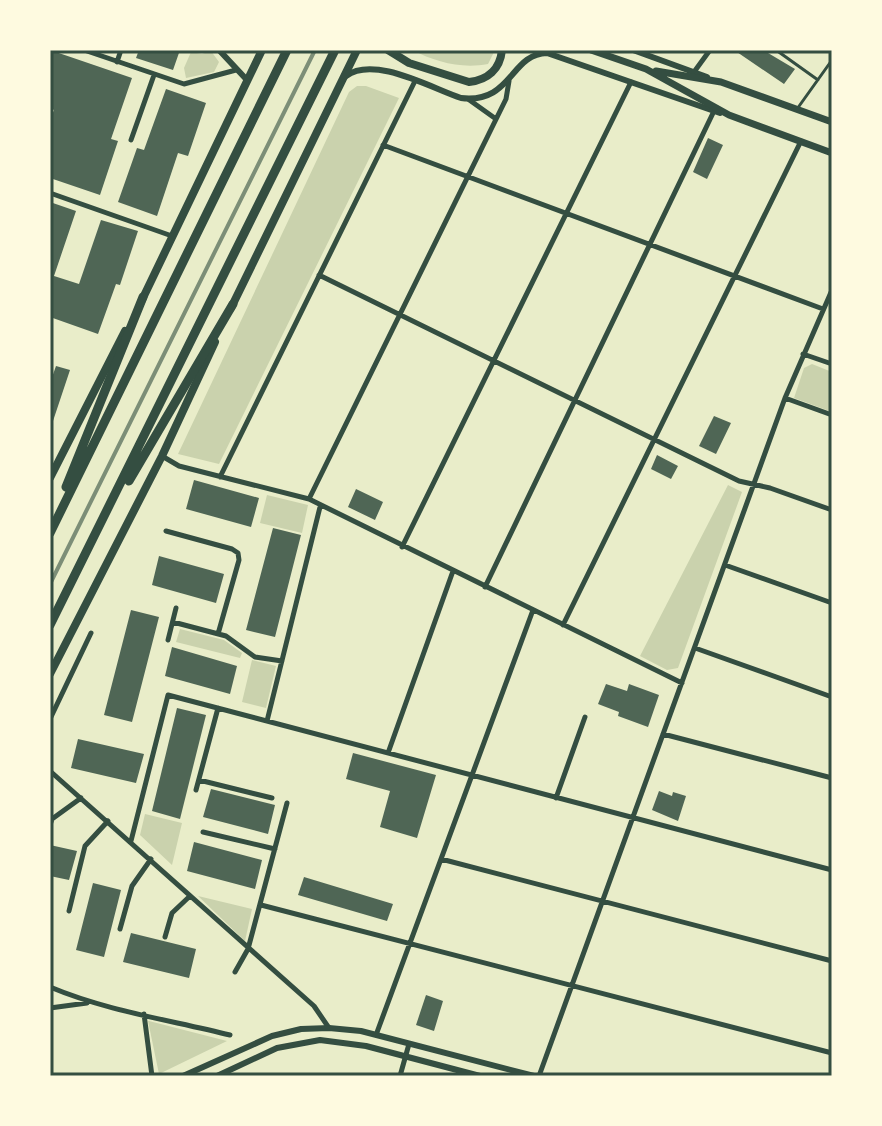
<svg xmlns="http://www.w3.org/2000/svg" width="882" height="1126" viewBox="0 0 882 1126" font-family="Inter,sans-serif">
  <rect width="100%" height="100%" fill="#e9edc9"/>
  <!-- green -->
  <path fill="#cad2ad" d="M412,50H495L488,64C461,69 436,62 412,50Z
    M211,51L219,62L214,72L186,78L184,68L191,52L202,54Z
    M357,86H366L399,98L219,464L178,454L349,92Z
    M812,364L832,372V412L794,398L804,368Z
    M728,485L742,492L678,668L667,670L640,656Z
    M267,495L308,505L302,533L260,523Z
    M180,629L224,640L242,653L240,658L176,642Z
    M252,660L276,666L266,708L242,702Z
    M145,814L182,823L172,865L140,835Z
    M198,896L252,909L245,941Z
    M148,1021H149L227,1041L159,1074Z"/>
  <!-- building -->
  <path fill="#4f6655" d="M50,50L132,78L111,139L118,141L100,195L50,178V120L54,110L50,108Z
    M139,50H180L173,70L136,58Z
    M734,50H763L795,69L784,84Z
    M166,89L206,103L188,156L178,153L157,216L118,202L137,148L144,150Z
    M708,138L723,145L707,179L693,172Z
    M50,202L76,211L54,276L79,284L101,220L138,231L120,285L116,284L98,334L50,317Z
    M56,366L70,370L52,424L50,383Z
    M714,416L731,423L716,454L699,446Z
    M657,455L678,466L671,479L651,469Z
    M194,480L259,498L251,527L186,509Z
    M356,489L383,502L375,520L348,507Z
    M273,528L301,535L275,637L246,630Z
    M159,556L224,574L216,603L152,585Z
    M131,610L159,617L132,722L104,715Z
    M172,647L237,666L230,694L165,676Z
    M606,684L627,691L629,684L659,695L648,727L618,716L619,712L598,704Z
    M177,708L206,715L180,819L152,811Z
    M78,739L144,754L136,783L71,768Z
    M353,753L436,775L417,838L380,827L390,791L346,779Z
    M211,789L275,805L268,834L203,817Z
    M659,791L672,796L673,792L686,796L678,821L652,810Z
    M194,842L262,860L255,889L187,871Z
    M50,845L77,851L69,880L50,876Z
    M304,877L393,904L387,921L298,895Z
    M93,883L121,890L104,957L76,950Z
    M131,933L196,949L189,978L123,962Z
    M426,995L443,1001L434,1031L416,1025Z"/>
  <g fill="none" stroke-linecap="round" stroke-linejoin="round">
    <!-- service -->
    <path stroke="#344e41" stroke-width="3" d="M776,50L818,80
      M797,109L832,60"/>
    <!-- minor -->
    <path stroke="#344e41" stroke-width="5" d="M84,50L184,84L236,70
      M117,62L121,50
      M694,72L710,50
      M468,99L496,119
      M131,140L154,75
      M383,145L823,309
      M50,193L172,236
      M319,275L739,481L770,488L832,510
      M803,354L832,364
      M785,398L832,415
      M162,456L179,466L309,499L682,683
      M220,477L415,81
      M309,499L506,99L509,81
      M166,531L232,549L238,553L239,560L218,634
      M402,547L631,82
      M725,565L832,603
      M485,587L714,111
      M173,622L226,636L255,657L282,661
      M563,625L801,141
      M168,640L176,608
      M695,648L832,697
      M50,719L91,633
      M267,721L320,507
      M663,734L832,778
      M388,753L453,571
      M50,771L314,1006L329,1028
      M199,780L272,798
      M196,790L218,708
      M556,798L585,717
      M50,825L52,819L81,798
      M203,832L275,849
      M131,841L168,695L832,870
      M441,859L832,961
      M261,905L832,1053
      M69,911L85,846L108,821
      M120,929L132,886L151,859
      M165,937L172,913L190,896
      M235,972L248,949L287,803
      M50,987C107,1011 170,1020 230,1035
      M50,1008L87,1003
      M144,1014L152,1076
      M376,1035L533,610
      M400,1076L409,1044
      M539,1076L785,398L832,290"/>
    <!-- tertiary -->
    <path stroke="#344e41" stroke-width="6" d="M219,50L247,80
      M633,50L707,77
      M346,76C374,55 431,88 461,98C512,104 510,54 547,53L720,113
      M183,1076L272,1036L301,1029L329,1028L361,1031L534,1076
      M217,1076L277,1048L320,1040L366,1046L480,1076"/>
    <!-- secondary -->
    <path stroke="#344e41" stroke-width="7" d="M591,50L646,69L729,115L832,153
      M656,71L721,82L832,122"/>
    <!-- primary -->
    <path stroke="#344e41" stroke-width="8" d="M388,50L409,63L469,82C488,80 500,69 502,50
      M141,302L262,50
      M231,308L357,50
      M50,478L125,331
      M50,674L162,456L215,342"/>
    <!-- motorway -->
    <path stroke="#344e41" stroke-width="9" d="M129,481L233,304
      M66,487L143,297
      M50,533L287,50
      M50,625L335,50"/>
    <!-- rail -->
    <path stroke="#7c8e77" stroke-width="4" d="M50,584L315,50"/>
  </g>
  <!-- border -->
  <rect width="882" height="1126" fill="none" stroke="#fefae0" stroke-width="104"/>
  <rect x="52" y="52" width="778" height="1022" fill="none" stroke="#344e41" stroke-width="3"/>
</svg>
